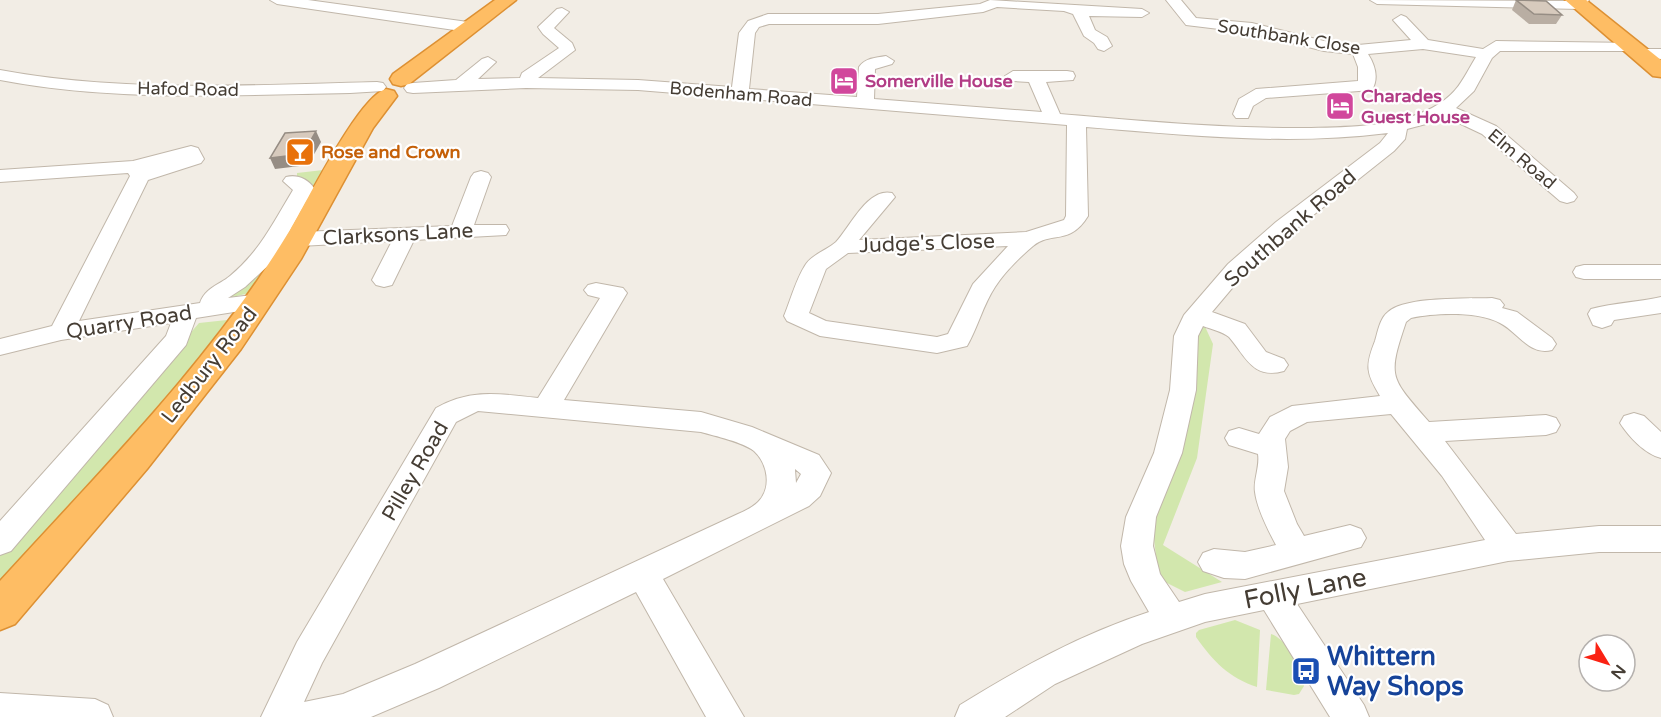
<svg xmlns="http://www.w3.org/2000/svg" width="1661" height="717" viewBox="0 0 1661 717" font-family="'Varela Round',sans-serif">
  <rect width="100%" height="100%" fill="#f2ede5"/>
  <!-- green -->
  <path fill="#d2e7ad" d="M332,169L254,292L228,298L226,296L306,188L297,177V173Z
    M227,320L195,364L0,592V556L199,323Z
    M1202,320L1213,344L1197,458L1163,545L1222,582L1185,592L1163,581L1157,564L1152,523Z
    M1235,620L1260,630L1257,687C1229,678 1213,661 1196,637V633L1199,630Z
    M1271,634C1286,638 1304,670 1304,686L1299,694L1294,695L1266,690Z"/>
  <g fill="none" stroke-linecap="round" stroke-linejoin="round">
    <!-- minor casing -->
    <g stroke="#c1b7aa" stroke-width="2">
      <path id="minor" d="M270,0H308L468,22L476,27L468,32L277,4Z
        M990,0L1142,9L1149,13L1142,17L1089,16L1095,30L1107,37L1112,46L1104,51L1098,49L1094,43L1084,36L1073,14L1064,11L997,7L983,12L878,24H769L759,27L755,33L749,89L857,97L859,67C865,58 875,58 886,56L894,61L892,64L875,69L874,99L1042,112L1029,82L1013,81L1005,76L1013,71H1067L1073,72L1075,76L1073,80L1046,82L1060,114C1144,121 1227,129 1311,128C1351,127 1396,127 1432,108C1458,94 1462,80 1476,57L1423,49L1368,54C1375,65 1379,78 1372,90L1266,98L1253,106L1248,118H1236L1233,114L1239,99L1256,89L1358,81V67L1353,54L1324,51L1252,33L1186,25L1166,0H1181L1196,18L1252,23L1324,41L1358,45L1411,40L1393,20L1401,15L1406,17L1428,40L1483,49L1496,41L1635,43L1637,46L1629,51H1500L1492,58L1474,91L1456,108L1496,126L1574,193L1577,197L1574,201L1567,203L1560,201L1482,134L1444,116L1426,124L1407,129L1405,139L1394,151L1292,232L1244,274L1212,312L1245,324L1266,352L1284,359L1288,365L1284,371C1252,380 1245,355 1229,337C1223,332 1211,329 1203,326L1198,336L1196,390L1182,453L1156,517L1153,546L1160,574L1179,602L1205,594L1485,540L1442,476L1391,414L1307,422L1290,431L1285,439L1288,467L1284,491L1297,524L1304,536L1350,525L1361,529L1366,538L1361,547L1245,579L1224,578L1203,571L1198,562L1203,553L1214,549L1245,552L1276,545C1268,530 1257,509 1255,492C1253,481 1260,467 1258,454L1229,445L1225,438L1229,431L1239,428L1259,434L1270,417L1292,406L1380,396C1366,373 1365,366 1375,341C1378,331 1380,318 1388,312C1406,296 1468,299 1492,298L1500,300L1504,305L1502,308L1517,312L1552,338L1556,344L1552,350C1529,356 1518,332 1500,323C1477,311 1435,313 1411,318L1406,322C1387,378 1390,377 1429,422L1546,415L1556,418L1560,425L1556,432L1546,435L1445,441L1516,534L1599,526H1661V552H1599L1508,561L1297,604L1364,705L1369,717H1330L1264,610L1205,622L1142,644L1055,684L1005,717H955L960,705C1020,668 1081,634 1149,612L1131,581L1124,564L1121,546L1126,517L1154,453L1170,390L1174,336L1184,315L1228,264L1276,222L1380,143L1388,133C1287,146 1186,135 1086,127L1088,216C1070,246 1050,231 1033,246C1020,257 1004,273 995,287C983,305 978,327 967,346L937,353L820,336L787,321L784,316C791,299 796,279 806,264C813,254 827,250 836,242C850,227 868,187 892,193L895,197L859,240L1026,232L1064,220L1066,216L1067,125L638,90L526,88L413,93L407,92L404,88L407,84L413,83L456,80L482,59L488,57L496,62L478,79L520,78L522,73L559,48L543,34L538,27L557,9L562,8L569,12L554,28L572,43L575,50L538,78L638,80L732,87L739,33L748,21L768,14H878L980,4ZM1008,246L973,284L948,334L937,337L826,321L809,313L826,269L848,253Z
        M1370,0L1574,1L1589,0L1584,8L1579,9L1377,4Z
        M1639,49H1661V59L1633,57L1631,54L1633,51Z
        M0,70C123,93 252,85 377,82L383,83L386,87L383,91L350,93C234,95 114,102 0,80Z
        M191,146L198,148L204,159L201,163L148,180L79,321L200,303C205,288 219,285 230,276C260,251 273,223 293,190L283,181L286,177C297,174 308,179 314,188L273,261L245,287L228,298L259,294L267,296L271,301L267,306L259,308L196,318L186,345L11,551L0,555V521L166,336L171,323L61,340L0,355V339L52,326L130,176L128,173L0,182V170L133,161Z
        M481,171L488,173L491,177L474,225H506L509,230L506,235L414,240L392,285L384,287L376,285L372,280L392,241L300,246L292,244L289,239L292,234L300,232L452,226L471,177L474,173Z
        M1584,265H1661V279H1584L1576,277L1573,272L1576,267Z
        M596,283L623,288L627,293L564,400L701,412L752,427L819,455L831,473L820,496L809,506L663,579L744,717H706L636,592L439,688L371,717H261L297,642L436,408C472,388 499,394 538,398L600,298L588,295L584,290L588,285ZM478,411L701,432C715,436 743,442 754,451C768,464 772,488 758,502C753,507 745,511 738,514L415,664L343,694L304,702L322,663L456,422ZM795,469L801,474L796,483L795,470Z
        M1661,297V313L1614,320L1611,325L1602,328L1593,325L1588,314L1591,309C1614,303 1638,302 1661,297Z
        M1634,413L1644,416L1661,432V458C1645,454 1629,437 1620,423L1624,416Z
        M0,693L95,699L108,705L113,717H0Z"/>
    </g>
    <!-- highway casing -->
    <g stroke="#dd9033" stroke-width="3">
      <path id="highway" d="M495,0H516L409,84L401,86L393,84L390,79L393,74Z
        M1565,0H1586L1661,60V77L1653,76Z
        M386,89L394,91L397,96L373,128L301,259L241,349L147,469L15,624L0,630V581C102,469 211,361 290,230C307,202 359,96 386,89Z"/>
    </g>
    <!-- minor -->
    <use href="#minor" fill="#fff" fill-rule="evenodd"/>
    <!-- highway -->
    <use href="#highway" fill="#febd64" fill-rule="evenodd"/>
  </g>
  <!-- wall -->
  <path fill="#b9aea3" d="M1516,0L1562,15L1556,24H1529L1512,10Z"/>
  <!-- shaded-wall -->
  <path fill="#968d84" d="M316,131L321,142L308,165L275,169L270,158Z"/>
  <!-- building -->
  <path fill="#d7cabd" stroke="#968d84" stroke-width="1.5" d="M1516,0L1546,1L1562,15L1534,14Z
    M316,131L303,154L270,158L285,133Z"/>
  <!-- icons -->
  <defs>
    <g id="hotel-square" transform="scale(1.5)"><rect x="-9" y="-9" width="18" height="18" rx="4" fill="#d1479c" stroke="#fff"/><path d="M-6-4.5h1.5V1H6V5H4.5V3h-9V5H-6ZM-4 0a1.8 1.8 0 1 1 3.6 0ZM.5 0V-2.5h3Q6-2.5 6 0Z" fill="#fff"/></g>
    <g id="bar-square" transform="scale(1.5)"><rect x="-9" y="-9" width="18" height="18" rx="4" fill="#e8710a" stroke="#fff"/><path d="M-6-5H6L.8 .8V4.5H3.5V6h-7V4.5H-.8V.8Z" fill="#fff"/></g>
    <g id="bus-square" transform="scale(1.5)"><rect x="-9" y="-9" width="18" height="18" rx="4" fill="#1a4fb4" stroke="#fff"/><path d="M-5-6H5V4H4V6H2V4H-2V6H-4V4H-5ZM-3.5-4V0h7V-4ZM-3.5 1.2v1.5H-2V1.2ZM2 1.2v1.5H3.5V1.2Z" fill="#fff"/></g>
  </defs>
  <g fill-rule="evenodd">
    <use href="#hotel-square" x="844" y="81"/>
    <use href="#hotel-square" x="1340" y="106"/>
    <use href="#bar-square" x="300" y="152"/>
    <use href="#bus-square" x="1306" y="671"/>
  </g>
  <g text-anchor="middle" stroke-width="4.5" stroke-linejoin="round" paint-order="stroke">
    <!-- far-street labels -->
    <g font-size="18" fill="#453d34" stroke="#fff">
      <text transform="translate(1289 37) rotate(9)" y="6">Southbank Close</text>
      <text transform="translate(188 89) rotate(1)" y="6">Hafod Road</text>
      <text transform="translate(741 94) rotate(5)" y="6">Bodenham Road</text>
      <text transform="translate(1522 159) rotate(40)" y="6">Elm Road</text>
    </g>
    <!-- far-hotel labels -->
    <g font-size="18" font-weight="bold" fill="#b23c85" stroke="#fff" text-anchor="start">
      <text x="865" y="87">Somerville House</text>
      <text x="1361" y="102">Charades<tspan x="1361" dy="21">Guest House</tspan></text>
    </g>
    <!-- far-food labels -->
    <g font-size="18" font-weight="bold" fill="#c56008" stroke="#fff" text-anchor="start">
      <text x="321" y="158">Rose and Crown</text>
    </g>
    <!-- street labels -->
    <g font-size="21" fill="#453d34" stroke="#fff">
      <text transform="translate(1290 228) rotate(-41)" y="7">Southbank Road</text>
      <text transform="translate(398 234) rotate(-3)" y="7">Clarksons Lane</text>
      <text transform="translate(927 243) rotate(-2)" y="7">Judge's Close</text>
      <text transform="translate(129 322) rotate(-9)" y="7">Quarry Road</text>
      <text transform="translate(209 365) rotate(-52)" y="7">Ledbury Road</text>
      <text transform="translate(415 471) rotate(-60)" y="7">Pilley Road</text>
    </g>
    <!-- near-street labels -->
    <g font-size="26" fill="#453d34" stroke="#fff">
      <text transform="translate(1305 588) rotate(-11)" y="9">Folly Lane</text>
    </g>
    <!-- near-transit labels -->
    <g font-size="26" font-weight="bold" fill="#164399" stroke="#fff" text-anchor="start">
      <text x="1327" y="665">Whittern<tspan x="1327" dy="30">Way Shops</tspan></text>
    </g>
  </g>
  <!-- north arrow -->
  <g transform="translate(1607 663) rotate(128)"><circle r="28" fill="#ffffff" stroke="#b5b1ae" stroke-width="1.5"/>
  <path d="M0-4.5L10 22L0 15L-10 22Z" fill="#fa2213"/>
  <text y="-9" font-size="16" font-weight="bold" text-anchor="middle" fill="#453d34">N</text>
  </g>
</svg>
